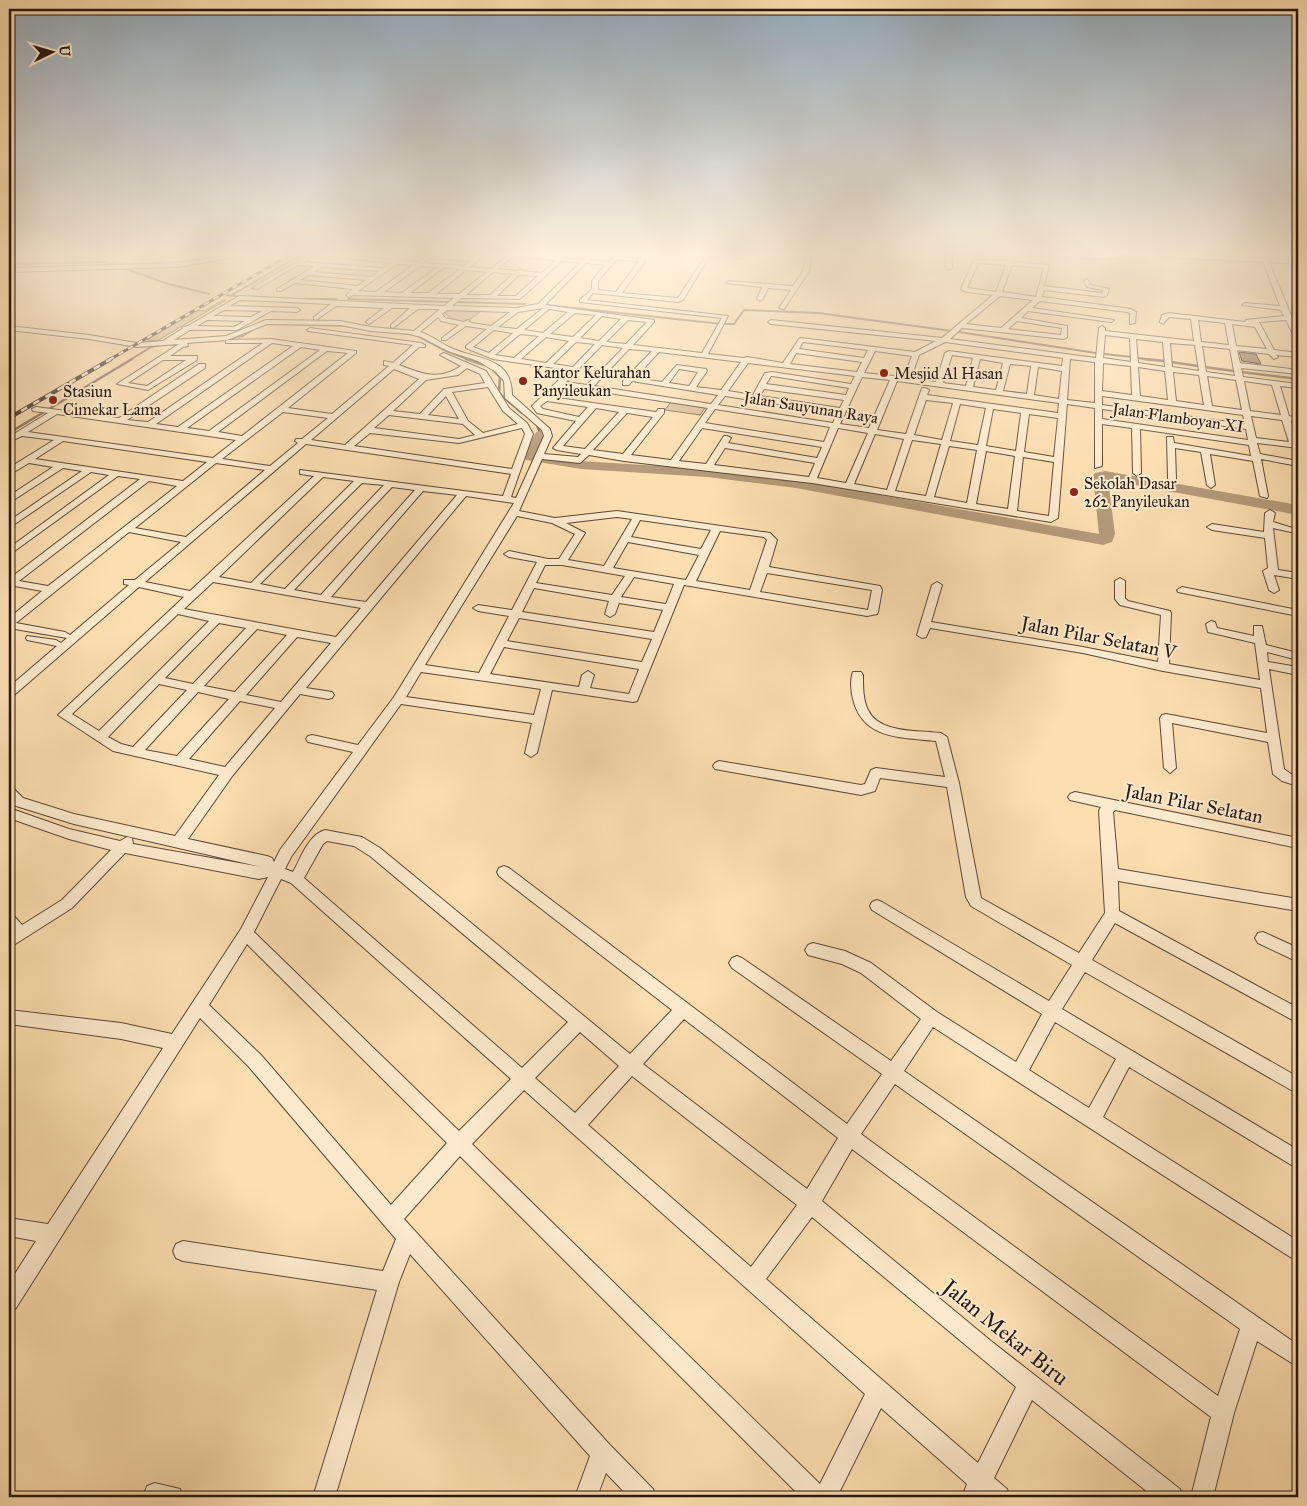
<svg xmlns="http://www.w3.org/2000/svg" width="1307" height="1506" viewBox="0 0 1307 1506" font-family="'IM FELL Great Primer',serif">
  <rect width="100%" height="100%" fill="#fcdeb0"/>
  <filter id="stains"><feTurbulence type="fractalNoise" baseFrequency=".004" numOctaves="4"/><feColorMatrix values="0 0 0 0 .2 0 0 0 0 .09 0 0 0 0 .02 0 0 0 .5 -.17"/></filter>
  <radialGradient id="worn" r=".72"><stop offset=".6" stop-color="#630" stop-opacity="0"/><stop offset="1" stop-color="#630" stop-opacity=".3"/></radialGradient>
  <!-- green -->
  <path fill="#d8bc95" stroke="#806a52" d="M223,300H226L157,341L147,340L198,310L204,311Z
    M449,310L480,312L466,322L453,320L445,313Z
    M671,402L705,408L700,415L665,410Z"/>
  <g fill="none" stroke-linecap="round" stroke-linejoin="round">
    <!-- stream-far1 -->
    <path stroke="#7c6650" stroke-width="2" d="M9,264L107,262L165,283L209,294
      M227,295L242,297
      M230,296L306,252
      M304,299H337
      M348,299L448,302
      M458,302L525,304
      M546,305L722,324
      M281,324L346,326
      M724,324H734L744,310L818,313L952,331
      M356,328L416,335L446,351L470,360
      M959,332L1096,353
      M227,339L243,336L257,327
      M1104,354L1132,357
      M1138,358L1154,360
      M130,360L151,347L160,345"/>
    <!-- stream -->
    <path stroke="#7c6650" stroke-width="2.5" d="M466,359L484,365
      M1143,359L1165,361
      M1171,362L1198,366
      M1204,367L1234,371
      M492,369L500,377L499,393L522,413
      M1241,372L1298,379
      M536,423L541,435
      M9,433L132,359"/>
    <!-- river -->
    <path fill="#b49a7a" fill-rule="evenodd" d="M541,431L548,435L538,454L581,461L707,469L796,480L1099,534L1093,476L1095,473L1105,471L1298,505V515L1108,480L1115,534L1112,542L1103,545L796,488L707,477L581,469L526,460L523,456L536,432Z"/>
  </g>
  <!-- building -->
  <path fill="#967e63" stroke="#271710" d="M1239,352L1256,354L1261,364L1242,361Z"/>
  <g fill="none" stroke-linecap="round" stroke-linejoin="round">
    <!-- minor casing -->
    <g stroke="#5c4938" stroke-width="2">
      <path id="minor" d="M254,252H265L178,267L9,272V268L178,263Z
        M313,252H319L304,262L383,268L391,263L331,256L334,254L395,260L401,255L372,252H412L402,260L418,262L432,252H437L435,255L474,258L482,253L484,256L470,267L491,269L512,252L559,257L565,252H570L565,258L583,260L591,252H596L589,260L608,262L616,256L646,260L622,293L678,298L703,260L706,262L683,300L678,302L593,293L587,300L728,316L708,354L744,358L747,357L783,363L799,339L801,338L915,352L936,341L771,324L768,322L771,320L942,338L993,295L967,292L961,289L974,260L1007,261L1009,252L1104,255L1139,252L1298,260V264L1269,262L1298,332V340L1295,338L1286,320L1259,322L1274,350L1298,353V357L1276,355L1278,357L1274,359L1269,354L1237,350L1240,363L1298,370V374L1241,368L1243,377L1298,384V388L1280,386L1289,416L1298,418V422L1291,421L1298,448L1257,443L1260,454L1298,461V466L1261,459L1268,496L1267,498L1260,496L1253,461L1210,454L1215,485L1211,488L1207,485L1201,452L1175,448L1176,479L1172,482L1168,479L1167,437H1173L1174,443L1251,456L1249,445L1140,429L1141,473L1137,476L1133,473L1132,428L1102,424V466L1095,468V408L1067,404L1058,518L1051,522L812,483L624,461L589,455L580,463L542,459L519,511L555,518L617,511L770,533L777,540L769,567L880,586L882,590L878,612L877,614L867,616L684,585L637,701L633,702L552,690L537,753L531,757L525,753L532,723L401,704L291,857L285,869L293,872C301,858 308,835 325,830L362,837L380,848L630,1054L672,1010L499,876L497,872L499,868L504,866L509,868L847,1124L882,1074L732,968L729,963L732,958L737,956L742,958L891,1061L921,1019L861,973L842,964L808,955L805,950L808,945L813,943L845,951L871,963L937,1012L1016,1062L1042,1014L872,910L870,906L872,902L877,900L882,902L1049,1001L1072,965L971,906L966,897L947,787L880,778L875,791L861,795L715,769L713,766L715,763L719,761L861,785L865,784L871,770L876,768L945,777L936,741C901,737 863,740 853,699C851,692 850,679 853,672H861L863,675C863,687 863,700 868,710C879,734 919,730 941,733L947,737L959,783L981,898L1079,953L1105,913L1099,811L1101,807L1070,800L1068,797L1070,794L1075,792L1298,838V848L1115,810L1113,812L1118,869L1298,899V911L1118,881L1119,911L1298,1008V1023L1115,923L1092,960L1298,1077V1094L1085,972L1062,1009L1298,1150V1169L1129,1067L1103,1117L1298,1241V1262L933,1027L904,1071L1298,1345V1367L1257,1341L1234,1413L1213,1497H1191L1211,1417L852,1149L822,1201L991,1341L1180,1489L1183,1497H1154L1032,1400L994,1478L1007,1489L1010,1497H962L967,1484L881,1408L837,1497H801L460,1156L404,1219L610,1445L653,1489L656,1497H629L606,1473L597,1497H575L590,1456L410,1254L399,1282L335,1497H313L377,1290L183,1261L176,1258L173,1251L176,1244L183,1241L383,1271L396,1239L249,1067L200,1018L16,1308L9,1311V1283L36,1241L9,1236V1218L48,1224L163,1048L121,1039L9,1024V1010L121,1023L172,1034L241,929L268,877L259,879L125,853L72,908L9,948V914L14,916L22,925L62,900L111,850L69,839L9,818V808L69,829L120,841L127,837L132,838L133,844L262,867L74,824L13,805L9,800V787L14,789L23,798L74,814L175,836L219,775L113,751L58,715L184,597L139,587L13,696L9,697V687L57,646L27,640L26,638L27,636L56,640L61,643L67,638L9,628V618L42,591L9,585V579L140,479L118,476L9,555V548L109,475L91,472L9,528V521L82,471L63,468L9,503V496L53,467L29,463L9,475V468L54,440L22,436L9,442V437L48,413L33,411L32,409L36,407L119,418L199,364H205V368L127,420L148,422L263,343H226V341L228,340L271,339L356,351V353L288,408L332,414L389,366L384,365V361L393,363L413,345L308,331L307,330L310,328L421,343L425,345V347H419L399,365C422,374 438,381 461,366L442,356L440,355L444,353L486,371L509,408L527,423L533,434L511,497L516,498L544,436L542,430L505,398L504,381L496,372L478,361L448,351L421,337L410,334L371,331L340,325L267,324L227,340L187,343L188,346L183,347L170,356H197V360L148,390L117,384L179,344L137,347L89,339L9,330V326L89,335L137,343L163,341L182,329L183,327L188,326L239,296L444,306L454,298L353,295L349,297L346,295L353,289L295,283L281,291H277V289L315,266L298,265L257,289L252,288ZM1014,254L1104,259L1139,256L1263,262L1280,306L1245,303L1242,305L1281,310L1284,316L1246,320L1245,322L1169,313L1162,315L1160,322L1163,324L1169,317L1191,319L1194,341L1105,331V328L1102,326L1099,328L1096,358L950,339L962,328L1064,339L1067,337V326L1021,318L1028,311L1111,322L1114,320L1032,308L1040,301L1127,312L1130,313V324L1135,323L1136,312L1131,309L1042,297L1044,290L1104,297L1107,295L1109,289L1091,285L1087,279L1084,281L1087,287L1103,290L1102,293L1044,286L1049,265L1013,262ZM514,256L556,260L542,273L523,271L520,269L517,271L497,269ZM431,258L470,261L464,266L424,263ZM616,260L639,261L616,292L598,290V281ZM562,261L580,263L538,304L516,308L452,306L462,298L520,299ZM586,263L605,265L592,281V289L580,300V302L722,318L702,353L633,345L654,322V320L545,305ZM978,263L1006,265L996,292L967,288ZM397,264L413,265L376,292L358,291ZM1012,265L1044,268L1036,297L1002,292ZM420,266L437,267L402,293L384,292ZM322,267L379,271L371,277L314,272ZM443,268L460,269L428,293H410ZM466,270L487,272L459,294H436ZM493,272L513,274L490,295H466ZM309,275L366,280L358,286L300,280ZM519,275L538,276L516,296H497ZM1000,296L1033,300L1001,328L966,324ZM240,300L331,304L314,317V319L316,320L336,306L384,308L367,321L366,322L369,324L392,308H410L391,325V327L393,328L418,309H440L414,331L371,327L340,321L266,320L226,336L174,340L190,330H237L271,311L297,312L300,310L297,308L230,306ZM543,308L517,329L498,327L518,312ZM549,309L568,312L543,333L524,330ZM224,310L262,311L251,317L213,316ZM447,310L510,312L491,326L471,323L468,320L464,322L445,318L442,314ZM575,313L596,315L573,337L550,334ZM602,316L621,319L599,341L580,338ZM438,317L441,321L459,325L442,338V340H446L466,326L487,329L466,346V348L493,359L569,370L532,406L537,413L576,421L553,448L557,450L581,454L578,457L544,454L552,436L550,429L512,395C512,356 477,360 451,348C440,343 431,335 420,332ZM207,320L245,321L234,327L197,326ZM628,320L647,322L626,344L606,342ZM1198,320L1225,323L1229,345L1201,342ZM1017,321L1062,328L1061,335L1008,329ZM1232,324L1255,327L1267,349L1236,346ZM494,330L513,333L489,353L473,347ZM520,334L539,336L514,358L495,355ZM1105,335L1130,338L1131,362L1103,358ZM546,337L569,341L546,363L521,359ZM1136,339L1163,342L1165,367L1138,363ZM576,342L595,344L573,367L553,364ZM803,342L868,350L864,358L799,349ZM945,342L1063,358L1062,366L949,351L945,353L936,382L911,378L919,355ZM272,343L293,346L178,427L156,424ZM1170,343L1195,345L1199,371L1172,367ZM602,345L623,348L587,385L566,382ZM1202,346L1230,349L1235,376L1206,372ZM301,347L320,350L209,431L187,428ZM629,349L652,351L623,381V385H629L632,381L718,395L711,404L594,386ZM327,351L348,353L242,436L218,432ZM875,351L912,356L904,377L864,373ZM659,352L741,362L721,390L696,387L707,371L706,369L677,365L662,382L635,378ZM796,353L862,362L857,372L790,364ZM952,355L973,358L966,386L943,383ZM980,359L1003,363L996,390L973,387ZM1070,359L1095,362V403L1067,400ZM163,360H186L147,386L128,383ZM748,363L855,376L851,384L772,372L765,373L753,395L728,391ZM1103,363L1131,366L1132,395L1102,391ZM1010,364L1031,366L1027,394L1003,391ZM1038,367L1062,371L1059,399L1034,395ZM1138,367L1165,371L1168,400L1140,396ZM467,368L480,374L485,383L444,389L420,414L393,411L426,380L458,375ZM394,369L419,379L345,445L311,440ZM679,369L698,372L689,386L669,383ZM1173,372L1199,375L1204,405L1176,401ZM771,376H772L849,388L846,395L766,384ZM1207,376L1236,380L1242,410L1212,406ZM862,377L890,380L869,428L840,424ZM897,381L1059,403L1058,413L927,395L929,390L925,388H922L906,434L877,430ZM1244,381L1272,385L1281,415L1250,411ZM562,386L708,408L671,460L631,455L664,413V409H658L656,412L551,397ZM488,387L503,411L518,424L483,433L468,421L452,392ZM764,389L844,400L840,408L760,396ZM446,396L459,419L428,415ZM725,396L837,413L833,423L718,405ZM1102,396L1243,415L1245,424L1102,405ZM926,400L953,403L942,440L914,435ZM547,401L588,407L579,417L543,409L540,406ZM960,404L986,408L978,445L950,441ZM596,408L619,412L585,449L563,446ZM715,409L830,427L824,442L705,423ZM993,409L1021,413L1016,451L986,446ZM1102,409L1246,429L1248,440L1102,419ZM283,412L328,418L302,439H296L295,441L298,443L270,466L222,459ZM627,413L653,417L623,454L593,450ZM57,414L236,440L213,458L28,432ZM1029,414L1058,418L1054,457L1024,452ZM389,415L463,424L475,435L459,439L374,428ZM1251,416L1282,420L1289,442L1256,438ZM522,428L525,434L512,469L354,446L370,433L459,443ZM702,428L822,447L817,458L728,443L731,438L727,436H724L706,464L679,461ZM838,428L868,433L846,483L817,478ZM875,434L904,439L887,490L854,484ZM912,440L941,444L926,496L895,491ZM63,441L207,462L183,481L35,459ZM306,444L511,474L503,496L300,470V474L314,476L190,591L145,582ZM949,446L977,450L967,503L934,497ZM725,448L815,463L809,477L714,465ZM986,451L1015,456L1008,509L976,504ZM1023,457L1054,462L1049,516L1017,511ZM216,463L265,470L186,537L135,528ZM323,477L354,481L251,583L219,577ZM149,481L177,486L48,586L19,581ZM362,483L384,485L285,589L260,584ZM392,487L415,490L321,595L294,590ZM423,491L457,495L366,602L331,597ZM466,496L514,503L394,697L358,745L312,735L308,736L306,739L308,742L353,752L280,850L274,862L272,858L267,856L188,839L233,775L300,694L328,699L332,698L334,695L332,692L306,688ZM517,516L552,523L575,534L559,559H548L509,551L504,554L509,557L537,562L512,610L478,605L473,608L478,611L509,616L479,673L425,665ZM617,517L632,519L604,566L568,560L585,533L566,523ZM640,520L711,530L701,549L631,537ZM720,531L764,537L767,540L750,590L696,581ZM129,532L181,542L135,580H124V584L129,585L70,635L65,632L16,623ZM628,542L699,555L686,580L613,568ZM545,565H562L625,576L612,595L536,583ZM767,573L872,590L868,610L760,592ZM634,577L674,584L666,604L621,597ZM213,582L361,608L336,637L184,609ZM534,588L609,601L605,614L610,617L615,614L619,603L663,610L654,632L522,612ZM178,614L209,621L99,731L72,714ZM519,618L652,639L642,662L507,641ZM219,623L246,628L193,684L165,678ZM257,629L287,635L235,692L204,686ZM297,637L331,643L281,702L246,695ZM504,647L639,669L629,694L590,688L594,675L588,671L582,675L579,687L490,674ZM421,672L541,689L534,715L406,697ZM159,684L187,690L133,747L121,744L108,737ZM198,692L229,699L177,756L145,750ZM240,701L275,708L225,767L189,759ZM327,841L354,846L370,856L568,1022L522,1068L304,878L323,844ZM281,879L291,883L511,1079L459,1131L254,932ZM247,944L447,1143L391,1205L261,1055L209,1005ZM684,1019L838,1138L807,1189L643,1064ZM1055,1022L1116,1059L1089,1108L1029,1070ZM580,1032L619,1066L575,1113L535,1078ZM632,1076L797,1205L751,1267L588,1125ZM895,1084L1240,1329L1218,1396L861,1134ZM524,1090L865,1394L820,1484L472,1144ZM812,1217L1016,1387L978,1463L766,1279Z
        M632,252H667L746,256L743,258Z
        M806,252H812L809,271L784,309L779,308L791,290L768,288L763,299L760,301L757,299L762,287L726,283L729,281L793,286L803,271Z
        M946,252H952V268L949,270L946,268Z
        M1270,510L1275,513L1273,522L1296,529L1291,532L1273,528L1278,570L1298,573V579L1274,575L1279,590L1274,593L1269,590L1263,571L1268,568L1265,538L1212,530L1207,527L1212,524L1264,532L1265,513Z
        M1120,578L1125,581V598L1128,601L1170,611L1171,613L1169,664L1260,680L1255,643L1208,632L1206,624L1211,621L1215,622L1217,628L1254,636V626H1262L1266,645L1298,653V660L1267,652L1268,662L1298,667V675L1269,669L1284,769L1291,774L1298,776V786L1282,781L1273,774L1268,742L1172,723L1176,768L1170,773L1164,768L1160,718L1162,715L1166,714L1267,733L1261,688L1163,671L1083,653L930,628L926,637L922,638L917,635L932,585L937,582L942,585L931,622L1083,647L1158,662L1161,615L1120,605L1115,599V581Z
        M1182,587L1298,610V616L1178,592L1177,590Z
        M1263,932L1298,948V962L1258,943L1255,938L1258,933Z
        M155,1483L180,1489L183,1497H145L144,1494L147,1486Z"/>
    </g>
    <!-- minor -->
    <use href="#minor" fill="#fdeacc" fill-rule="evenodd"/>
    <!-- rail-far1 casing -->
    <g stroke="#271710" stroke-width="3">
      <path id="rail-far1" d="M109,360L295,252"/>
    </g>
    <!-- rail casing -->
    <g stroke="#271710" stroke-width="4">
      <path id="rail" d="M9,418L111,359"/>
    </g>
    <!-- rail-far1 -->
    <use href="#rail-far1" stroke="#fdeacc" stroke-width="2" stroke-dasharray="5.5" stroke-linecap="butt"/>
    <!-- rail -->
    <use href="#rail" stroke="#fdeacc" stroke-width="2.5" stroke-dasharray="7" stroke-linecap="butt"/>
  </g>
  <!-- sky -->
  <linearGradient id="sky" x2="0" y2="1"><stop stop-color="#93aabc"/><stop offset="0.55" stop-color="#fef0db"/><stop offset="1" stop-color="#fef0db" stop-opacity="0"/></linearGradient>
  <rect width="1307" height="462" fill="url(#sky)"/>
  <!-- markers -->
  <g fill="#8f2418" stroke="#fdeacc" stroke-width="2">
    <circle cx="884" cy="373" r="5"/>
    <circle cx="523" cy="381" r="5"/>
    <circle cx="53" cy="400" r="5"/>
    <circle cx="1074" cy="492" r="5"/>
  </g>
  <g text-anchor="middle" stroke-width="4" stroke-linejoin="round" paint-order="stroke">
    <!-- far-poi labels -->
    <g font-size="16" fill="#271710" stroke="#fdeacc" text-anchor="start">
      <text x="533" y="378">Kantor Kelurahan<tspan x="533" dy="18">Panyileukan</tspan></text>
      <text x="894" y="379">Mesjid Al Hasan</text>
      <text x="63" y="397">Stasiun<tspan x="63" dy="18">Cimekar Lama</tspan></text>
      <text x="1084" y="489">Sekolah Dasar<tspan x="1084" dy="18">262 Panyileukan</tspan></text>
    </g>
    <!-- far-street labels -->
    <g font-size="16" fill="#271710" stroke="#fdeacc">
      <text transform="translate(811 407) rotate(9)" y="6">Jalan Sauyunan Raya</text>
      <text transform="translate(1178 417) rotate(8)" y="6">Jalan Flamboyan XI</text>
    </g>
    <!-- street labels -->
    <g font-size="19" fill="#271710" stroke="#fdeacc">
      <text transform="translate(1099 637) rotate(11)" y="7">Jalan Pilar Selatan V</text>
      <text transform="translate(1194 803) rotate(11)" y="7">Jalan Pilar Selatan</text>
    </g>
    <!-- near-street labels -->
    <g font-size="22" fill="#271710" stroke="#fdeacc">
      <text transform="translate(1006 1332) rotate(39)" y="8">Jalan Mekar Biru</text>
    </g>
  </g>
  <!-- margin -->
  <rect width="1307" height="1506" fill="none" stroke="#fcdeb0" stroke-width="30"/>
  <rect x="10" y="10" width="1287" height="1486" fill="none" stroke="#271710" stroke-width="2.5"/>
  <rect x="15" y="15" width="1277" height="1476" fill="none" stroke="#271710"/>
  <!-- north arrow -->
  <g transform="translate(52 52) rotate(85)" stroke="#fdeacc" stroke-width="4" paint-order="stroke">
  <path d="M0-4L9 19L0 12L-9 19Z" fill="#271710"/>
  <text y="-8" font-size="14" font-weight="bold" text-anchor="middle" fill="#271710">U</text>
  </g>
  <rect width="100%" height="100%" filter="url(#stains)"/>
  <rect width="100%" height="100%" fill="url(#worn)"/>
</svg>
